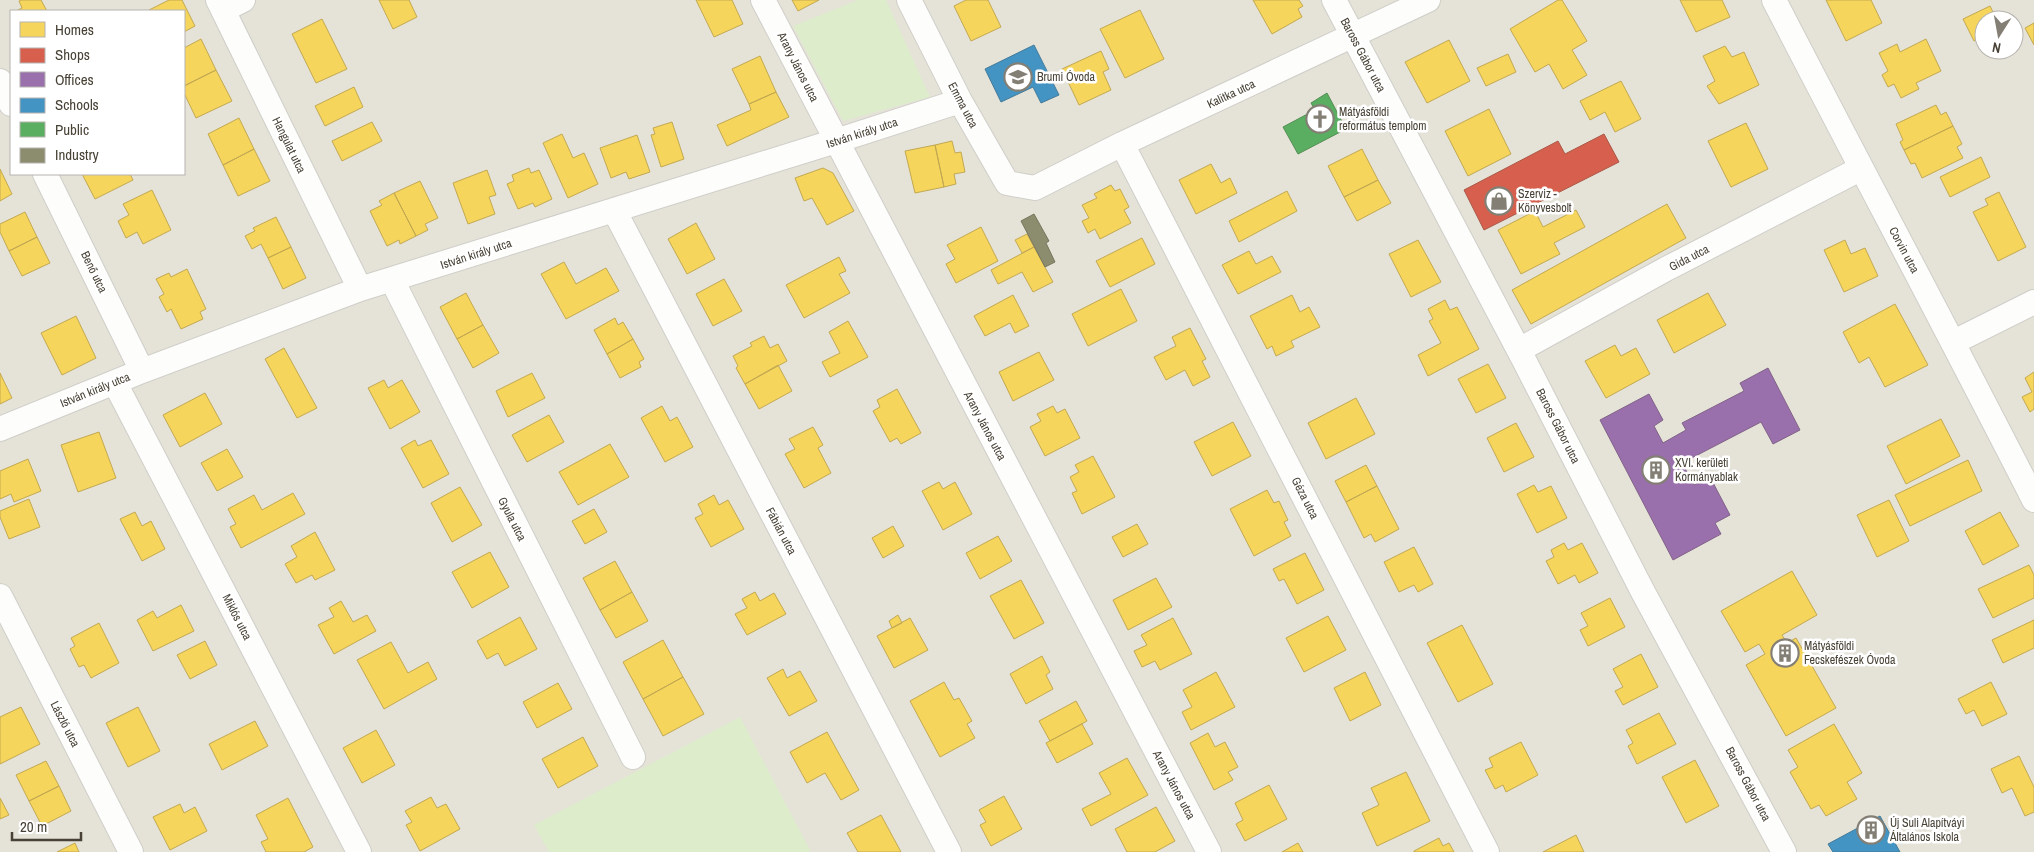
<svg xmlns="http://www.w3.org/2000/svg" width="2034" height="852" viewBox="0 0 2034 852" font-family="'Archivo Narrow',sans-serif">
  <rect width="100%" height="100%" fill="#f1f0eb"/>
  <!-- residential -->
  <path fill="#e5e2d8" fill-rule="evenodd" d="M0,0H2034V852H0ZM11,11H184V174H11ZM1984,20H2014V50H1984Z"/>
  <!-- green -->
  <path fill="#ddeccb" d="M858,0H886L930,97L843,121L793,26Z
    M740,717L811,852H549L534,825Z"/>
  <!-- homes -->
  <path fill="#f6d55c" stroke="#c2a951" d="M21,0H41L47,11H16L22,8L19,1Z
    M169,0H182L195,26L184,32V11H149V10Z
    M379,0H409L417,17L393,29Z
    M696,0H732L743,24L714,37Z
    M792,0H819L798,11Z
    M966,0H988L1001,27L971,41L954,6Z
    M1253,0H1299L1303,6L1298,9L1302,17L1272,34Z
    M1558,0H1562L1587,41L1572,50L1587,75L1563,89L1549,64L1535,72L1510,29Z
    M1680,0H1722L1730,17L1696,32Z
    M1826,0H1871L1882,23L1846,41Z
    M1990,6L1997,20H1984V36L1974,41L1963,19Z
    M1140,10L1164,59L1125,78L1100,29Z
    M322,19L347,69L316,83L292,34Z
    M2034,23V45L2025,28Z
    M201,39L216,70L184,86V48Z
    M1926,39L1941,71L1916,83L1919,89L1901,98L1894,84L1888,87L1882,75L1888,71L1879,53L1897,44L1900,52Z
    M1449,40L1470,81L1427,103L1405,62Z
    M1725,46L1732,57L1744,52L1759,85L1719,104L1707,86L1715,81L1703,56Z
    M1101,51L1109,69L1103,72L1111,90L1079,105L1062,69Z
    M1508,54L1516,72L1486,86L1477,68Z
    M760,56L776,92L749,104L732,69Z
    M216,70L232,101L196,118L184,93V86Z
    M1621,81L1641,119L1615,132L1605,112L1590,120L1580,101Z
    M354,87L363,107L325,126L315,106Z
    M776,92L789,117L727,146L717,125L751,110L749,104Z
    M1936,105L1941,115L1946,112L1953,126L1904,150L1900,142L1903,140L1896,124Z
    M1489,109L1511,154L1468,176L1445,131Z
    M239,118L254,149L223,165L208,134Z
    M372,122L382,141L342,161L332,141Z
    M672,122L684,159L661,167L651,135L655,134L653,128Z
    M1746,123L1768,169L1731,187L1708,141Z
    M1953,126L1962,144L1957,147L1963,158L1922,178L1915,163L1911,164L1904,150Z
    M562,134L573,158L584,153L598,184L568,198L543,143Z
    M637,135L650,172L629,179L626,172L611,178L600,148Z
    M952,141L955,153L961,152L965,172L954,174L956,184L944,187L935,145Z
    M935,145L944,187L915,193L905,151Z
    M254,149L270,181L238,196L223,165Z
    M1362,149L1378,180L1344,197L1328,166Z
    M1981,157L1990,177L1950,197L1940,177Z
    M1211,164L1221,183L1230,178L1237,193L1196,214L1179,180Z
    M529,168L531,173L539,170L552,199L535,207L533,203L518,209L507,184L514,181L512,175Z
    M823,168L833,173L854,211L827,225L812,198L804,201L795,178Z
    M0,169L12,194L0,201Z
    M487,170L496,195L489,197L495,214L468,224L453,183Z
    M82,174H130L133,180L95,199Z
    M1378,180L1391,203L1357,221L1344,197Z
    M420,181L438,218L425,224L428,230L416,236L394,193Z
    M1111,185L1115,191L1120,189L1129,207L1124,210L1131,223L1100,239L1095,229L1088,233L1082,221L1089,218L1082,205L1097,198L1094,194Z
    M152,190L171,230L143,244L137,232L126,238L118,221L129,215L123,204Z
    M1287,191L1297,211L1239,242L1229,221Z
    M1999,192L2026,247L1998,261L1973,212L1988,205L1985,199Z
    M394,193L416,236L400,244L399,240L387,246L370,211L382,205L379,201Z
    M1667,204L1686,238L1531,324L1512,290Z
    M1576,210L1585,227L1554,243L1560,254L1521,274L1498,230L1535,211L1543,227Z
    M25,212L37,237L9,251L0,232V224Z
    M276,217L291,247L268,258L261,244L252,249L245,236L255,231L253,228Z
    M696,223L715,259L687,274L668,239Z
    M981,227L998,261L956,283L946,264L955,259L947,245Z
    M1027,234L1034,247L1022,253L1015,240Z
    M37,237L50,263L22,276L9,251Z
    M1142,238L1155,264L1110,287L1096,261Z
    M1418,240L1441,282L1411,297L1389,254Z
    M1845,240L1851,254L1865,248L1878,276L1844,292L1824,250Z
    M291,247L306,278L283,289L268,258Z
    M1034,247L1053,282L1033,292L1022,272L998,284L991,270Z
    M1249,251L1256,264L1272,256L1281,272L1238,294L1222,265Z
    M839,257L846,271L839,274L850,293L804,318L786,285Z
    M564,262L576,284L606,268L619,291L566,319L541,274Z
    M187,269L206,309L200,312L203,319L181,329L171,309L167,312L159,297L164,294L156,279L169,273L171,277Z
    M724,279L742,311L713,326L696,294Z
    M1121,289L1137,321L1088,346L1072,314Z
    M466,293L483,325L457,339L440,307Z
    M1708,293L1726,325L1674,353L1657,320Z
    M1013,295L1029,326L1015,333L1010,323L985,336L974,316Z
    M1292,295L1300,312L1309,307L1320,327L1291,341L1294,347L1276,356L1272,346L1267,349L1250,316Z
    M1445,300L1450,310L1457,307L1479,349L1428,376L1418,355L1441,343L1429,321L1433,319L1428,309Z
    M1895,304L1928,365L1885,387L1869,357L1859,363L1843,332Z
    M76,316L96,358L62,375L41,333Z
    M615,318L618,325L623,322L633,339L607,354L594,330Z
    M848,321L868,357L830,377L822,362L840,353L829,332Z
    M483,325L499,353L473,368L457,339Z
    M1190,328L1206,359L1202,361L1210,377L1193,386L1185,370L1166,380L1154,357L1176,346L1172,337Z
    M764,336L770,348L778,344L787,361L745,384L736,368L738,366L733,356L752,346L750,343Z
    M633,339L644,359L639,362L641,367L620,378L607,354Z
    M1615,345L1621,356L1636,348L1650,374L1606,398L1585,361Z
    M284,348L317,408L297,418L265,359Z
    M1039,352L1054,380L1013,401L999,372Z
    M1488,364L1506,398L1476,413L1458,379Z
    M778,365L792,391L759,409L745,384Z
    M2034,372V409L2030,412L2022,397L2032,392L2025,378Z
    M0,373L12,398L0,404Z
    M532,373L545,398L508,417L496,391Z
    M384,380L388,388L402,380L420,412L390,429L368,388Z
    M897,389L921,433L901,444L897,438L890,442L873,411L880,407L877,400Z
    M205,393L222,424L180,447L163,415Z
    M1356,398L1375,434L1326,459L1308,423Z
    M662,406L670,421L677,417L693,447L665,462L641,418Z
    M1053,406L1057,413L1065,409L1080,438L1045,456L1030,427L1041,421L1037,414Z
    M549,415L564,442L527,462L512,435Z
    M1941,419L1960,456L1906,484L1887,446Z
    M1233,422L1251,456L1212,476L1194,442Z
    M1516,423L1534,457L1504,472L1487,438Z
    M813,427L823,445L818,448L831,473L804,488L785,454L795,449L789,439Z
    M99,432L116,478L78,492L61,445Z
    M415,440L418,446L431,440L449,474L423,488L401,448Z
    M610,444L629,477L578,505L559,472Z
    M227,449L243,477L217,491L201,463Z
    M1093,456L1115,497L1082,514L1072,493L1077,491L1070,477L1079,472L1075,465Z
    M28,459L41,491L14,502L11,494L0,499V471Z
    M1968,460L1982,491L1910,526L1895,495Z
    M1366,465L1377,486L1346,502L1335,481Z
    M939,482L943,489L955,482L972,514L943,530L922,491Z
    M1534,485L1538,492L1551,486L1567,518L1537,533L1517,494Z
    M1377,486L1399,529L1375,542L1371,534L1364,538L1346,502Z
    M460,487L482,525L452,542L431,503Z
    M1267,490L1274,503L1279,501L1288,520L1284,522L1291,536L1254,556L1230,509Z
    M293,493L305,514L241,548L230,527L236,524L228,509L254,495L262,510Z
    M714,495L719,505L728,500L744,529L711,547L695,518L703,514L698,504Z
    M29,499L40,527L9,539L0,517V511Z
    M1889,500L1909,541L1877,557L1857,515Z
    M594,509L607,532L585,544L572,521Z
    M135,512L142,526L151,521L165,549L142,561L120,519Z
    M2000,512L2019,546L1983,565L1965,531Z
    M1137,524L1148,544L1123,557L1112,537Z
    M893,526L904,546L883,558L872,538Z
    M315,532L335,570L315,580L312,575L296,583L285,564L297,557L291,546Z
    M998,536L1012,561L980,579L966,553Z
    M1564,543L1568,550L1582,543L1598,573L1579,583L1575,575L1558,584L1546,561L1554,557L1551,550Z
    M1414,547L1433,584L1418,592L1414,585L1399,592L1384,562Z
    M490,552L509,587L472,608L452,572Z
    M1305,553L1324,590L1297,604L1284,579L1279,581L1273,569Z
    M615,561L632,592L600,610L583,578Z
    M2029,565L2034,575V598L1993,618L1978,589Z
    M1792,571L1817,615L1782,635L1787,643L1796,638L1836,708L1786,736L1746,665L1765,654L1759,644L1745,652L1721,611Z
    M1156,578L1172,607L1128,630L1113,600Z
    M1021,580L1044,623L1014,639L990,596Z
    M632,592L648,621L616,638L600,610Z
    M755,592L760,601L774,593L786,614L747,635L735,614L747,608L742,599Z
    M1610,598L1625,627L1588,646L1580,630L1588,626L1581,613Z
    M341,601L353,622L367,615L376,631L334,654L318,625L334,617L329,608Z
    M181,605L194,631L153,651L137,620L153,611L157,618Z
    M898,615L902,623L892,628L889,621Z
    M1328,616L1346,650L1304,672L1286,638Z
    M520,617L537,649L505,666L498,653L487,659L477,641Z
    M910,618L928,650L894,668L877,636Z
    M1173,618L1192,654L1160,670L1155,661L1142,667L1134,651L1147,645L1141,635Z
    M2034,620V648L2003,663L1992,640Z
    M99,623L119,663L91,678L84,665L79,667L70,649L75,646L71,638Z
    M1462,625L1493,684L1458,702L1427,643Z
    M663,640L683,677L643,699L623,662Z
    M205,641L217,665L190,679L177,655Z
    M391,642L408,673L428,662L437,679L384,709L357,660Z
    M1641,654L1658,687L1623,705L1615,691L1623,687L1613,669Z
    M1042,656L1050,672L1046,675L1053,689L1026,704L1010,674Z
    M783,669L787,678L800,671L817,701L789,716L767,678Z
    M1216,672L1235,707L1191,730L1182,712L1192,707L1183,690Z
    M1365,672L1381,705L1350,721L1334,688Z
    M683,677L704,714L663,736L643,699Z
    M944,682L954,700L959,698L972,721L967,724L975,738L940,757L910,701Z
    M1991,682L2007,714L1982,726L1974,710L1966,714L1958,699Z
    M558,683L572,709L537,728L523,702Z
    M1076,701L1087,721L1050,741L1039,721Z
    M21,707L40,744L0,764V717Z
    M138,707L160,751L128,767L106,723Z
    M1659,713L1676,744L1637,764L1628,746L1633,743L1626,730Z
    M255,721L268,746L222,770L209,744Z
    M1082,724L1093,744L1057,763L1046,743Z
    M1834,724L1862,773L1847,782L1857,799L1826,816L1819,805L1811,809L1790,772L1798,767L1788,750Z
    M376,730L395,765L362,783L343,748Z
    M827,732L859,790L841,800L825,773L807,783L790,752Z
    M1208,733L1215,747L1225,742L1238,767L1228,772L1233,780L1214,790L1190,743Z
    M583,737L598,766L558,788L542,759Z
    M1521,742L1538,775L1506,792L1503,785L1495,789L1485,770L1493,767L1489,758Z
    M2019,756L2034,787V812L2025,816L2012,788L2002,793L1991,769Z
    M1127,758L1148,795L1091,826L1082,809L1111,794L1099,773Z
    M1695,760L1719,806L1686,823L1662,777Z
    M46,761L59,786L29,801L16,775Z
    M1406,772L1430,821L1377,846L1362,813L1379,805L1371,788Z
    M1269,785L1287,819L1245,841L1236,824L1243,820L1235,803Z
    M59,786L71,811L42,826L29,801Z
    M1004,796L1022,829L991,846L980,825L986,822L979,810Z
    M431,797L437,808L446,804L460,829L420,851L406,825L412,822L405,811Z
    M0,798L9,815L0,819Z
    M288,798L313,847L304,852H266L261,842L268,839L256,815Z
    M180,804L184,813L195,807L207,831L170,850L153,817Z
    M1156,807L1175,841L1155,852H1127L1115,829Z
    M881,815L901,852H858L847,833Z
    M1576,835L1584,852H1543Z
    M1439,838L1443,846L1449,843L1454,852H1414V851Z
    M75,843L79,852H57Z
    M1298,843L1303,852H1282Z"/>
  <!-- shops -->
  <path fill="#d6604d" stroke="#ab5746" d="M1604,134L1619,162L1484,230L1464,190L1558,141L1565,154Z"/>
  <!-- offices -->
  <path fill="#9970ab" stroke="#816288" d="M1768,368L1800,430L1773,444L1761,422L1682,463L1694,485L1710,477L1730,515L1715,523L1721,534L1673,560L1600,420L1649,394L1663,420L1654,426L1663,443L1686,430L1682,423L1744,391L1740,383Z"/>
  <!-- schools -->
  <path fill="#4393c3" stroke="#447b99" d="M1034,45L1059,95L1041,103L1033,87L1001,102L985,69Z
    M1880,816L1900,852H1833L1828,844Z"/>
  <!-- public -->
  <path fill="#5aae61" stroke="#558e54" d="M1327,93L1346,129L1298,154L1283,127L1315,110L1311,103Z"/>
  <!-- industry -->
  <path fill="#8c8c6e" stroke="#78765d" d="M1034,214L1049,241L1046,243L1055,262L1045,267L1021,221Z"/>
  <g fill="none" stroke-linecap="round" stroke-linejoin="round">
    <!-- minor casing -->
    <g stroke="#cfcec8" stroke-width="26">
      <path id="minor" d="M218,0L360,289
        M763,0L1209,852
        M909,0L960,101L1007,183L1035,188L1122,144L1428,0
        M1334,0L1525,362L1643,592L1784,852
        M1774,0C1860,167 1949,333 2034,500
        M223,10L243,0
        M0,81L11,104
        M1122,144L1487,852
        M45,174L142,371
        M614,210L949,852
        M392,280L633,757
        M1954,342L2034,302
        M1519,350L1666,269L1860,169
        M115,383L359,852
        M0,429L142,371L360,289L836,141L960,101
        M0,596L131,852"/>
    </g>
    <!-- minor -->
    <use href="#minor" stroke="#fdfdfc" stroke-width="24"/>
  </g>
  <!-- icons -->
  <defs>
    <g id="school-ring" transform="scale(1.4375)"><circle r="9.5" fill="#fff" stroke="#837f75" stroke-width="1.5"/><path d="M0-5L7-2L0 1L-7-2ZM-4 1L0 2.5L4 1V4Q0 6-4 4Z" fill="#837f75"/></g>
    <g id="church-ring" transform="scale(1.4375)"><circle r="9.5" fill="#fff" stroke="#837f75" stroke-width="1.5"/><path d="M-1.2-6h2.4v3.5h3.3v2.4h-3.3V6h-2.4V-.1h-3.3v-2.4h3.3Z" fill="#837f75"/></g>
    <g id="shop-ring" transform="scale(1.4375)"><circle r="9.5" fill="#fff" stroke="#837f75" stroke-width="1.5"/><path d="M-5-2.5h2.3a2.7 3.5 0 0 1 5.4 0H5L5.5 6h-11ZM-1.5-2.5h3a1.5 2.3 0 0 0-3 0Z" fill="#837f75"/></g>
    <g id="building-ring" transform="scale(1.4375)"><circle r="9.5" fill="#fff" stroke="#837f75" stroke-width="1.5"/><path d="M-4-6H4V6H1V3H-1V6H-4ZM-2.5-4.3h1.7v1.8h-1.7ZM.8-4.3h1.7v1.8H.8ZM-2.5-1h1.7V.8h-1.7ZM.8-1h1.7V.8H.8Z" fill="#837f75"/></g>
  </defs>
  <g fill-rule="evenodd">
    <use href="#school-ring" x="1018" y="77"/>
    <use href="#church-ring" x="1320" y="119"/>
    <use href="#shop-ring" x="1499" y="201"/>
    <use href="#building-ring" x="1656" y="470"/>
    <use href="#building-ring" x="1785" y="653"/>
    <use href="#building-ring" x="1871" y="830"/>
  </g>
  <g text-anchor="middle" stroke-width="5" stroke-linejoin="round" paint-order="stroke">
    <!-- street labels -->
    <g font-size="12" fill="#484236" stroke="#fff">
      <text transform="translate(1363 55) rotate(62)" y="4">Baross Gábor utca</text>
      <text transform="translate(798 67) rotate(63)" y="4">Arany János utca</text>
      <text transform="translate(1231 94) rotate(-25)" y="4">Kalitka utca</text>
      <text transform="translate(963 105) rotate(62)" y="4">Emma utca</text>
      <text transform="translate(862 133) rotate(-18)" y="4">István király utca</text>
      <text transform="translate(289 145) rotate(64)" y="4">Hangulat utca</text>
      <text transform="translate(1904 250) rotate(62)" y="4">Corvin utca</text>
      <text transform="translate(476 254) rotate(-18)" y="4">István király utca</text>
      <text transform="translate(1689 258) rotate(-27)" y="4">Gida utca</text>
      <text transform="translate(94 272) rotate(64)" y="4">Benő utca</text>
      <text transform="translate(95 390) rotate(-22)" y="4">István király utca</text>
      <text transform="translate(985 426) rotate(62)" y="4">Arany János utca</text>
      <text transform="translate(1558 426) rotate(63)" y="4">Baross Gábor utca</text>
      <text transform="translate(1305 498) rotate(63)" y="4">Géza utca</text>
      <text transform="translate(512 519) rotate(63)" y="4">Gyula utca</text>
      <text transform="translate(781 531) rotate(62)" y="4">Fábián utca</text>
      <text transform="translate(237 617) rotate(63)" y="4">Miklós utca</text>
      <text transform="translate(65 724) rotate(63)" y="4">László utca</text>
      <text transform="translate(1748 784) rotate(62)" y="4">Baross Gábor utca</text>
      <text transform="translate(1174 785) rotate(62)" y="4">Arany János utca</text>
    </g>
    <!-- poi labels -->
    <g font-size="12" fill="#484236" stroke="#fff" text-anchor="start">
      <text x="1037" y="81">Brumi Óvoda</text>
      <text x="1339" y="116">Mátyásföldi<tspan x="1339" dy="14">református templom</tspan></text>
      <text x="1518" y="198">Szerviz -<tspan x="1518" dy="14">Könyvesbolt</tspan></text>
      <text x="1675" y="467">XVI. kerületi<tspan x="1675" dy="14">Kormányablak</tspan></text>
      <text x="1804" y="650">Mátyásföldi<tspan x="1804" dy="14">Fecskefészek Óvoda</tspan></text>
      <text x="1890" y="827">Új Suli Alapítváyi<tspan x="1890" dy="14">Általános Iskola</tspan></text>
    </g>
  </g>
  <!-- legend -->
  <rect x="10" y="10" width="175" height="165" fill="#ffffff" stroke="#b6b3af"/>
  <rect x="20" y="22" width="25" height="15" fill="#f6d55c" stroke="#b6b3af"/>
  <text x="55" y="35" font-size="15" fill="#484236">Homes</text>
  <rect x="20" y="48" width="25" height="15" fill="#d6604d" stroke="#b6b3af"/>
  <text x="55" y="60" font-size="15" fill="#484236">Shops</text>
  <rect x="20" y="72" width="25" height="15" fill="#9970ab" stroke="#b6b3af"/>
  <text x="55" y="85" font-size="15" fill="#484236">Offices</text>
  <rect x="20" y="98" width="25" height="15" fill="#4393c3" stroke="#b6b3af"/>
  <text x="55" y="110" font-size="15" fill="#484236">Schools</text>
  <rect x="20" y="122" width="25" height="15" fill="#5aae61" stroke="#b6b3af"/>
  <text x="55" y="135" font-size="15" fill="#484236">Public</text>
  <rect x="20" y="148" width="25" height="15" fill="#8c8c6e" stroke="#b6b3af"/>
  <text x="55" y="160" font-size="15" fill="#484236">Industry</text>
  <!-- north arrow -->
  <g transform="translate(1999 35) rotate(191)"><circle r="24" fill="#ffffff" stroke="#b6b3af"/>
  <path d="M0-4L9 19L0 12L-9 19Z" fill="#837f75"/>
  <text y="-8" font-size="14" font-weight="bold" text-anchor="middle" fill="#484236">N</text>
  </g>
  <!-- scale -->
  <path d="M12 832v8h69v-8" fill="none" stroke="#484236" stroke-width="2.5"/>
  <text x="20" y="832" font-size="15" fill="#484236" stroke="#ffffff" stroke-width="4" paint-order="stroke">20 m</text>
</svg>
